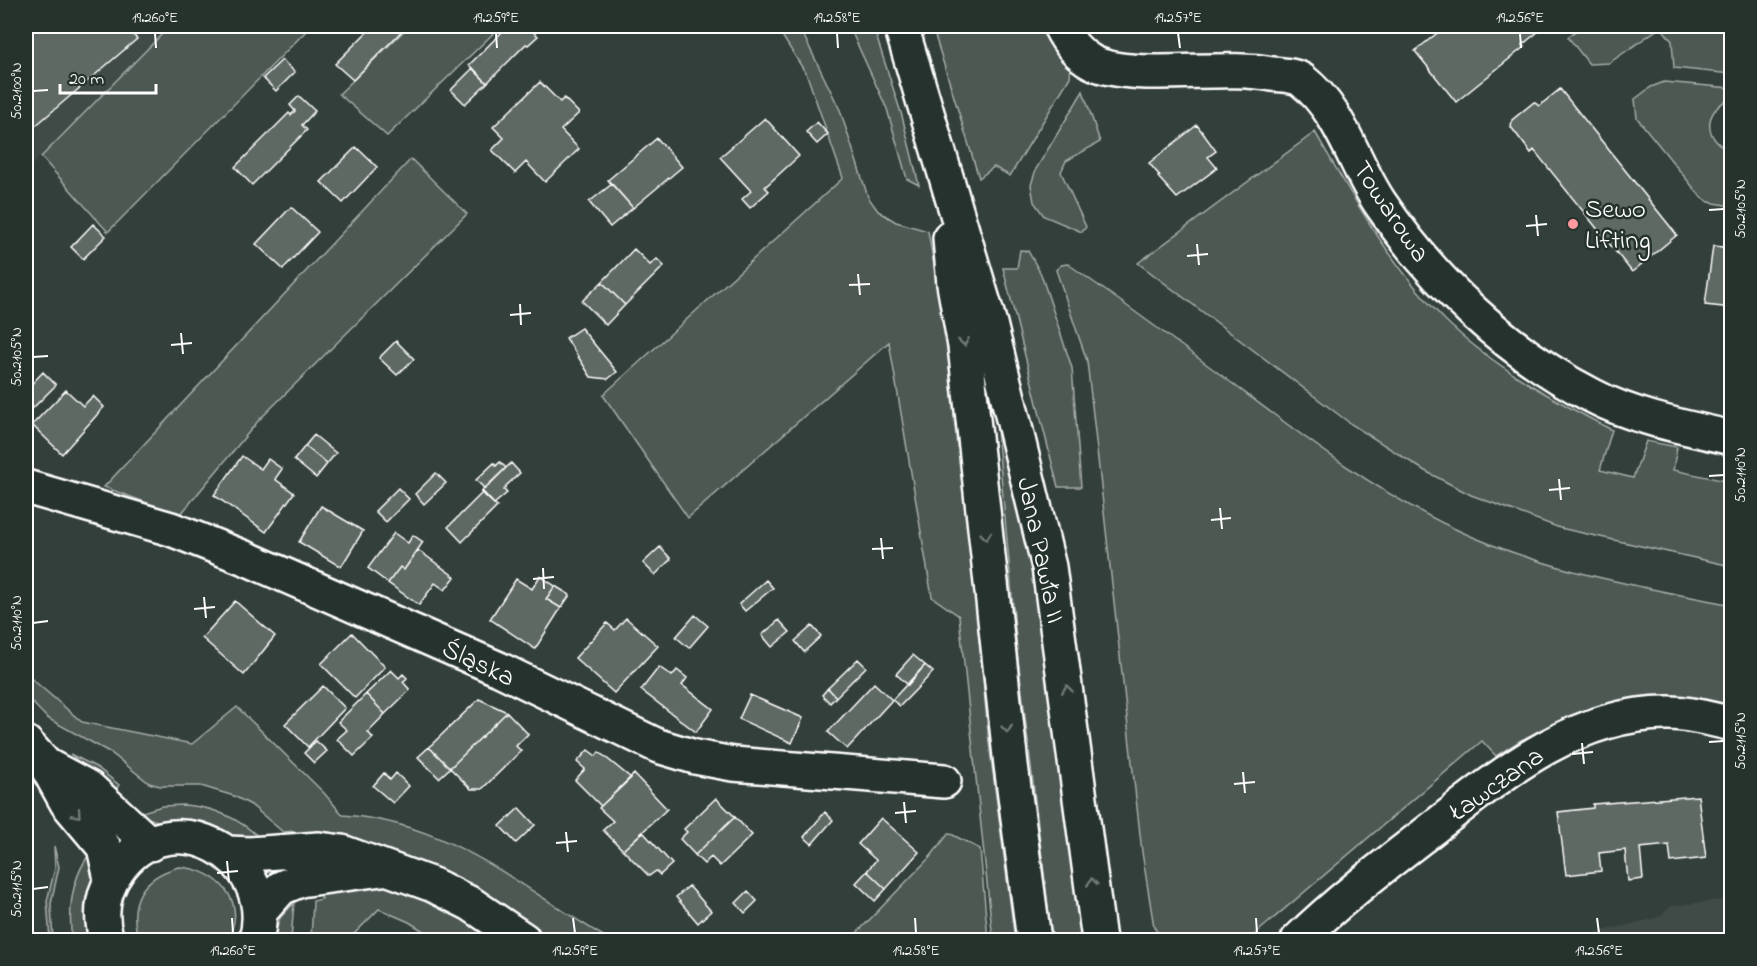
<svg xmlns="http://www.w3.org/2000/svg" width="1757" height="966" viewBox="0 0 1757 966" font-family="'Indie Flower',sans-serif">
  <rect width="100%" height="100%" fill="#333f3a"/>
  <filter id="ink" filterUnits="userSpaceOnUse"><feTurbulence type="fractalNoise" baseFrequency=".0167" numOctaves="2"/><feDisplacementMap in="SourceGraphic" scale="12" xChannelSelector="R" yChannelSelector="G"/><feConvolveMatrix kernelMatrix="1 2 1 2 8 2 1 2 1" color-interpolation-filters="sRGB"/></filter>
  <g filter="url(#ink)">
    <!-- built -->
    <path fill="#404c47" d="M26,26H170L26,171Z
      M1731,899V940H1566L1660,917L1671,906Z"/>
    <!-- green -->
    <path fill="#4d5853" stroke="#a6aca9" stroke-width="1.5" d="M170,26H311L108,232L41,157Z
      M409,26H501L387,136L339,94Z
      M776,26H799L840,110L868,197L878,211L896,222L928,231L946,334L957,447H961L989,743L1015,940H993L959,616L932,597L889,342L688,518L603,395L843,178L807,75Z
      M849,26H873L902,116L919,185L907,179L887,109Z
      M932,26H1043L1056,49L1071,65L1070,77L1010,176L994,167L979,178Z
      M1582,26H1731V74L1674,68L1672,41L1661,27L1609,63L1589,64L1568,37Z
      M1664,82L1731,88V98C1703,111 1702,138 1731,152V206L1709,202L1700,196L1637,118L1635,99L1651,87Z
      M1083,91L1100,142L1066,161L1061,172L1086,227L1082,232L1044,216L1034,202L1031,185L1036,169Z
      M1315,132C1352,196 1392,268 1445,320C1492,366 1554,400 1612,430L1600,470L1633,478L1646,441L1677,447L1673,470L1731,482V566L1560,528L1471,495L1425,471L1351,424L1138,263Z
      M411,159L467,214L259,420L180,515L104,487Z
      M1020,250L1028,251L1041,274L1072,368L1081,487H1058L1003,268H1017Z
      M1068,264C1125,304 1181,345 1237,387C1305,438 1375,491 1453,528C1541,570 1637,586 1731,605V709L1577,715L1521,740L1496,756L1482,741L1248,940H1162L1154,927L1142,852L1087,361L1056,270L1061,265Z
      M993,387L1028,550L1044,650L1081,940H1052L1017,650Z
      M26,674L82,722L192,744L237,707L323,792L343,815C454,823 520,888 610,940H438L409,922L379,909L348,940H311L313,901L322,899L314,867L294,831L283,832L251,805L234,796L201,786H160L149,783L111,753L47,718L26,696Z
      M70,754L98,768L119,785L114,793Z
      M184,805C217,807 243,820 266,844L234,838L212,828L157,821L136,814L162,806Z
      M949,833L980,849L988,940H850L931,856Z
      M54,846L59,867L51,904L53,940H50L47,901L55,868Z
      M90,853L94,876L87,939L72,940C68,910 72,878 90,853Z
      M179,867C217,869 250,902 227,940H139C127,903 141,877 179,867Z
      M294,903L291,940H273L280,918Z"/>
    <!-- building -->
    <path fill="#5f6964" stroke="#fff" stroke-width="1.5" d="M26,26H125L137,39L27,133Z
      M373,26H407L353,80L335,64Z
      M508,26H527L538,36L528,45L526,44L487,83L469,65Z
      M1446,26H1545L1522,45L1524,47L1456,102L1415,51Z
      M282,60L295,72L276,91L263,78Z
      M473,68L487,83L465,104L451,90Z
      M540,82L560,102L564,98L579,113L561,130L579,149L545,182L526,162L515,173L492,150L504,138L493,127Z
      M1560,89L1677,235L1632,272L1534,150L1531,153L1511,127L1512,120L1534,102L1539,106Z
      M299,96L315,111L302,125L307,130L252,185L235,167L289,113L291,115L295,111L290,105Z
      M765,118L799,156L765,187L769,191L750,208L742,199L751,191L720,157Z
      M817,122L828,134L817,144L806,132Z
      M1197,125L1216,151L1208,157L1217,168L1177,198L1158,177L1160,176L1149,163Z
      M657,138L682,167L633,208L608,180Z
      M356,147L377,167L343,203L321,182Z
      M612,184L633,208L610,227L589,202Z
      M291,207L318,232L283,269L256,244Z
      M93,224L106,236L83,259L71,247Z
      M1713,246L1732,248V308L1705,305Z
      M634,249L650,265L657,259L664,266L625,305L602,282Z
      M602,282L625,305L606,325L582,301Z
      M581,328L617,372L608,379L591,377L566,338Z
      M396,341L414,359L397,375L379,358Z
      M43,372L56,385L27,414L26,390Z
      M66,390L83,406L93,396L104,407L62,454L32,425Z
      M314,435L336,453L327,464L305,446Z
      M305,446L327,464L316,478L294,460Z
      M242,456L261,469L268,459L282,469L275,479L294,493L266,532L214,495Z
      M500,462L506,468L485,489L476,480L494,463L496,466Z
      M511,463L520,473L506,486L504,490L507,493L494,504L481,492Z
      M436,473L446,483L424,504L415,494Z
      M398,488L409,499L386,522L375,511Z
      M483,492L497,507L462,542L448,527Z
      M321,506L363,531L341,567L299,542Z
      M394,533L408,543L413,535L423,542L404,570L400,567L388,583L368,568Z
      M660,547L671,559L655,575L643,563Z
      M418,550L455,577L445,590L435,583L419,605L388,583L400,567L404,570Z
      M540,576L555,586L546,599L561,608L535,649L490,619L516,579L532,589Z
      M766,580L773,588L745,611L739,604Z
      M555,586L570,595L561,608L546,599Z
      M235,601L275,636L244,675L202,638Z
      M695,615L708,626L689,648L676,637Z
      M626,618L658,646L614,693L575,658L607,623L615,630Z
      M779,620L790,632L772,647L762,635Z
      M812,626L821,636L804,652L795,641Z
      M352,633L385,667L355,698L321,664Z
      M913,655L925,665L908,685L896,674Z
      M858,659L866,667L836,697L828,688Z
      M925,665L933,672L900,706L892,700Z
      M659,667L672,676L677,670L687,678L682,685L713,709L696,732L641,690Z
      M391,670L399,678L403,674L407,678L403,682L410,690L385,714L366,694Z
      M874,683L892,700L847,749L828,732Z
      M323,686L345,708L308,747L285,724Z
      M828,688L836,697L830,703L822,695Z
      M366,694L385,714L368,732L373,738L354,756L337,739L347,730L338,722Z
      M750,695L803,718L792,743L739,719Z
      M479,699L507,712L450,768L429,747Z
      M507,712L528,734L516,746L521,751L482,789H471L450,768Z
      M316,741L327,751L314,763L304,753Z
      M429,747L450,768L439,778L418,757Z
      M588,750L596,756L599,752L631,778L601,806L575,780L585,769L577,762Z
      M384,773L390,780L396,773L409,786L393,803L373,786Z
      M634,774L667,809L623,850L603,830L613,821L599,808Z
      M1698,796L1706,858L1671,862L1669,845L1640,848L1643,879L1628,881L1625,850L1599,853L1601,871L1566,875L1558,812L1593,808V804Z
      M716,798L735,817L695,855L680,839L687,832L684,829Z
      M519,808L535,825L516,843L500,826Z
      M825,812L833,820L812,844L804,837Z
      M735,817L752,835L720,866L711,857L704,864L695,855Z
      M881,818L919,852L886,889L867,871L876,860L858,844Z
      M643,832L672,864L660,875L656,871L649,876L623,850Z
      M867,871L886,889L875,901L856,883Z
      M689,886L711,911L698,923L676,897Z
      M748,891L757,901L745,913L736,903Z"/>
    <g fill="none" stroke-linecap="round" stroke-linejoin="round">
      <!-- minor casing -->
      <g stroke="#fff" stroke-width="38">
        <path id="minor" d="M1060,26C1067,40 1077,54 1092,62C1131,82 1224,64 1272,74C1281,75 1296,75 1303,81C1342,112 1353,163 1380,203C1433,282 1507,352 1593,396C1632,417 1688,428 1732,438
          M26,487L171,529L250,560L499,669L658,746L695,757L733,764L944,781
          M1298,940C1338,901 1384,866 1428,832C1498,777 1574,712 1669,713C1689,713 1711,719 1732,724"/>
      </g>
      <!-- tertiary casing -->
      <g stroke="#fff" stroke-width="38">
        <path id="tertiary" d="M26,743L46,765L67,803L104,847L111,879
          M46,765L89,788L150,844
          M228,853L250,854L319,849L342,852L433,885L471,904L524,940
          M259,913L281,888L300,880L382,869
          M107,940C99,916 102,892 118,870C169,797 279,855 256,940"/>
      </g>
      <!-- primary casing -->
      <g stroke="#fff" stroke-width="38">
        <path id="primary" d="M901,26L990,324L1049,567L1099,940
          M950,238L954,284L965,346L1011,765L1034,940"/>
      </g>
      <!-- minor -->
      <use href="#minor" stroke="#26332d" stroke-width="33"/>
      <!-- tertiary -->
      <use href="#tertiary" stroke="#26332d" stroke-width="33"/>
      <!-- primary -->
      <use href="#primary" stroke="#26332d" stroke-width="33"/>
    </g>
    <!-- one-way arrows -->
    <defs><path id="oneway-chevron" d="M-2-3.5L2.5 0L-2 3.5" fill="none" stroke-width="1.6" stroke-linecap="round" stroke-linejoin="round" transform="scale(1.5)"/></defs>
    <g stroke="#727a76">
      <use href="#oneway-chevron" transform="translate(964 342) rotate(81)"/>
      <use href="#oneway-chevron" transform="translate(986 536) rotate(84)"/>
      <use href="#oneway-chevron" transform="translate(1067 689) rotate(-97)"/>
      <use href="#oneway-chevron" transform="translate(1007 729) rotate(84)"/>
      <use href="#oneway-chevron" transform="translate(77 814) rotate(49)"/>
      <use href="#oneway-chevron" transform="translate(1092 882) rotate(-96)"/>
    </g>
  </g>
  <!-- ticks -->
  <path fill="none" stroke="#fff" stroke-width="2" d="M155,33L156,48M496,33L497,48M837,33L838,48M1178,33L1180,48M1520,33L1521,48M33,91L48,90M1709,210L1724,209M1536,215L1538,236M1526,226L1547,224M1197,244L1199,265M1187,256L1208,254M858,274L860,295M849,285L870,284M520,304L521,325M510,315L531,313M181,333L183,354M171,345L192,343M33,357L48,356M1709,476L1724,475M1559,479L1561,500M1549,490L1570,488M1220,508L1222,529M1211,520L1231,518M881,538L883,559M872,549L893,548M543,568L544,589M533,579L554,577M204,597L206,618M194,609L215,607M33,623L48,621M1709,742L1724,741M1582,743L1584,764M1572,754L1593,752M1243,772L1245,793M1234,784L1255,782M904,802L906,823M895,813L916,811M566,832L568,852M556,843L577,841M227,861L229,882M217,873L238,871M33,889L48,887M232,918L233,933M573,918L575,933M915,918L916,933M1256,918L1257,933M1597,918L1599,933"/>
  <!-- markers -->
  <circle fill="#ff9aa2" stroke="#26332d" stroke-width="2" cx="1573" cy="224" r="6"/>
  <g text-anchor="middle" stroke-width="5" stroke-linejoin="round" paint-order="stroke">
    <!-- poi labels -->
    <g font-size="27" fill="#fff" stroke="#26332d" text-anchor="start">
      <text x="1585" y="217">Sewo<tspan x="1585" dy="31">Lifting</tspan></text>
    </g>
    <!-- street labels -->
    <g font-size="27" fill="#fff" stroke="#26332d">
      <text transform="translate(1392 211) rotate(56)" y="9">Towarowa</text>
      <text transform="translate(1042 550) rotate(78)" y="9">Jana Pawła II</text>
      <text transform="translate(479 662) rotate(25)" y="9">Śląska</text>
      <text transform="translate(1496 783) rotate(-35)" y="9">Ławczana</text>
    </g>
  </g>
  <!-- margin -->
  <rect width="1757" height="966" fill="none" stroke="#26332d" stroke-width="66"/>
  <!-- scale -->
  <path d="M60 84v9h96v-9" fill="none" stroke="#ffffff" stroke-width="3"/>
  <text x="69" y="84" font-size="18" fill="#ffffff" stroke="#26332d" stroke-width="4.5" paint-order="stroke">20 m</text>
  <rect x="33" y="33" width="1691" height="900" fill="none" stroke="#fff" stroke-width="2"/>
  <g font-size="15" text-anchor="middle" fill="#fff">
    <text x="155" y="22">19.260°E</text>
    <text x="496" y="22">19.259°E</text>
    <text x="837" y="22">19.258°E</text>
    <text x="1178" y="22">19.257°E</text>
    <text x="1520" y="22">19.256°E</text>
    <text transform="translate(16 91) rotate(-90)" y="5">50.2100°N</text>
    <text transform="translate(1740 209) rotate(-90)" y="5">50.2105°N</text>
    <text transform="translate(16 357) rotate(-90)" y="5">50.2105°N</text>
    <text transform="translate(1740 475) rotate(-90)" y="5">50.2110°N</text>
    <text transform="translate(16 623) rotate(-90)" y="5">50.2110°N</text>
    <text transform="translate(1740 741) rotate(-90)" y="5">50.2115°N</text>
    <text transform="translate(16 889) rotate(-90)" y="5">50.2115°N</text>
    <text x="233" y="955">19.260°E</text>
    <text x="575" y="955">19.259°E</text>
    <text x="916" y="955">19.258°E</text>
    <text x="1257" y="955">19.257°E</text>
    <text x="1599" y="955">19.256°E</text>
  </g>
</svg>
